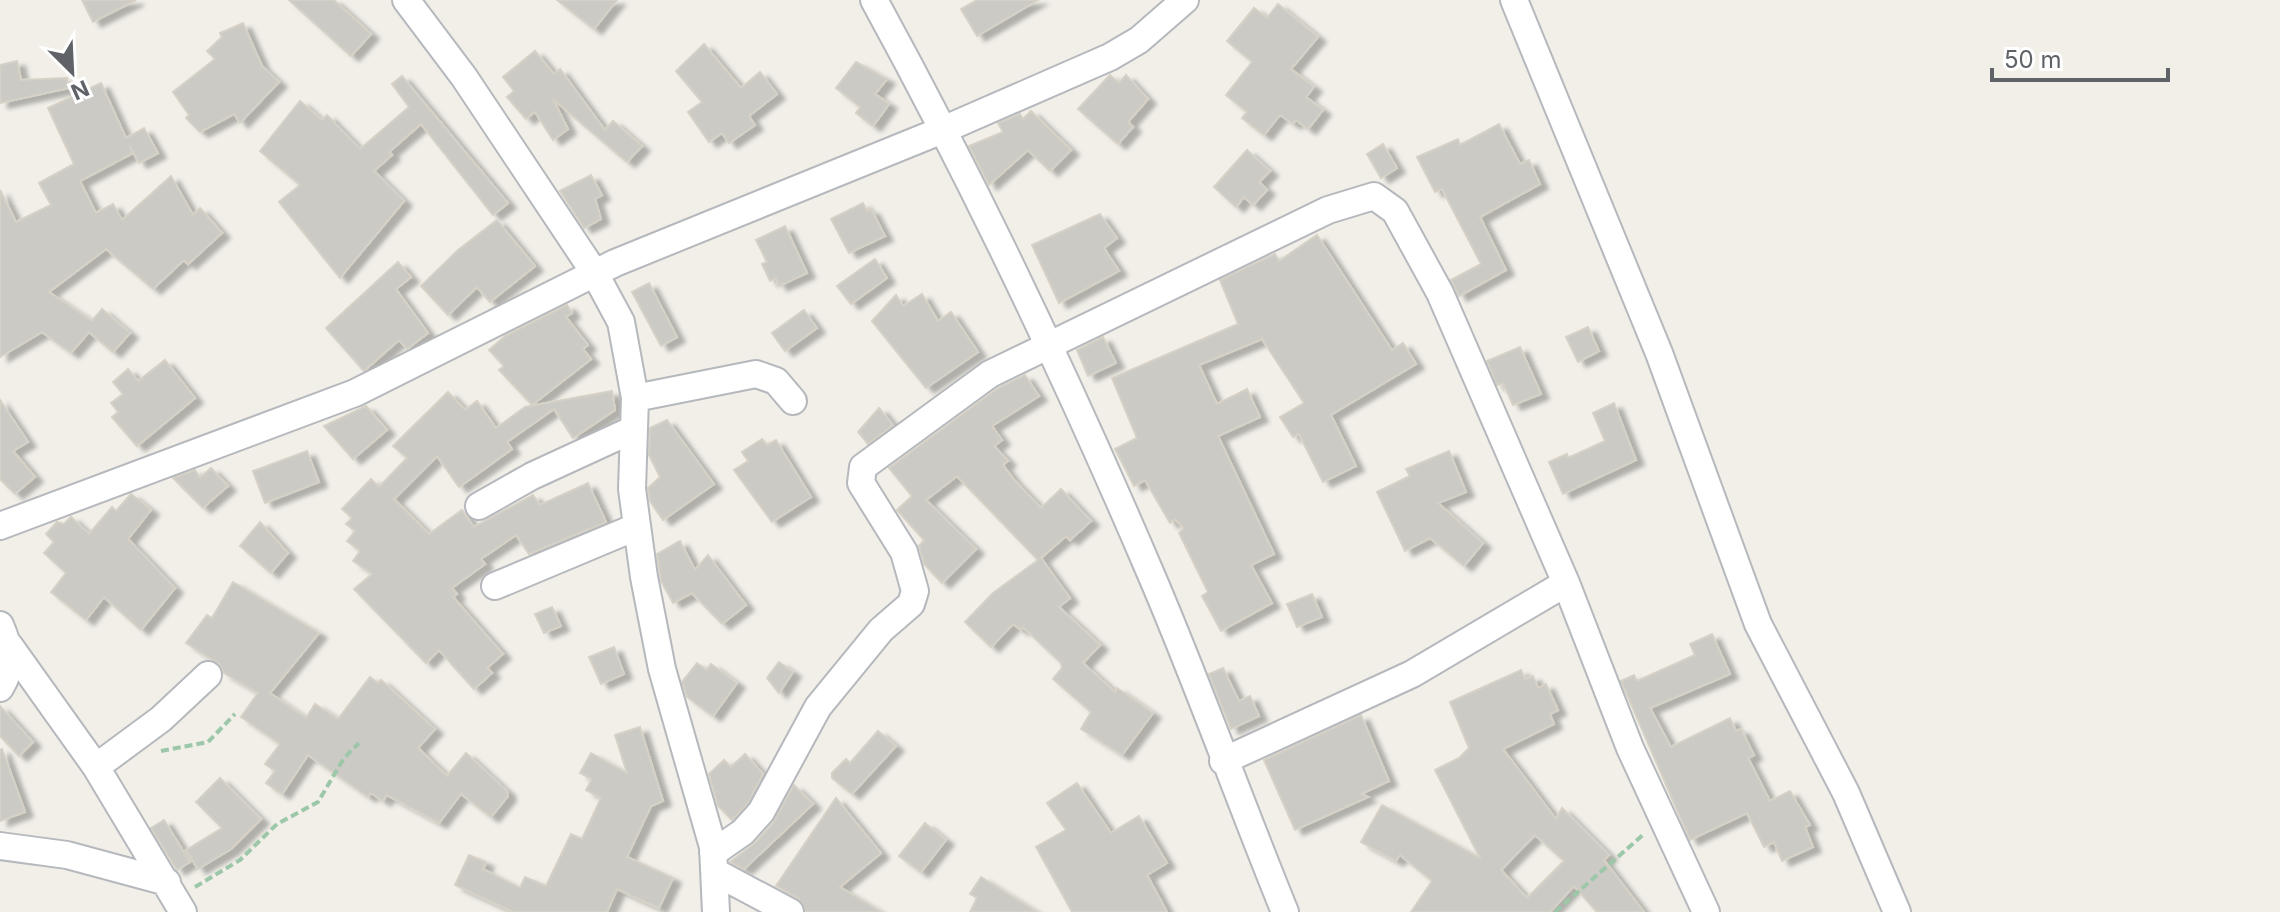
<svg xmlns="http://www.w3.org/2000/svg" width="2280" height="912" viewBox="0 0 2280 912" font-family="Inter,sans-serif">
  <defs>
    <filter id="shadow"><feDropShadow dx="8" dy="5" stdDeviation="2" flood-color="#0004"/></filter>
  </defs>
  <rect width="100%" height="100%" fill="#f1efe8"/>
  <!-- building -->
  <path fill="#cccac5" stroke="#d6d1c6" stroke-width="2" fill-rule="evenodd" filter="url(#shadow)" d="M82,0H136L93,22Z
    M289,0H334L371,34L351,56Z
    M557,0H617L594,29Z
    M977,0H1038L977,36L961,9Z
    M1278,4L1318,37L1291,69L1314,87L1306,97L1323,110L1308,129L1296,120L1293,124L1280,115L1264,135L1242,118L1247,112L1226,95L1252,62L1227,41L1254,8L1267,18Z
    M243,23L262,66L279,82L240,123L234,114L200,132L186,118L189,115L173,92L215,59L207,51L222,37L220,33Z
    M704,44L741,88L760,72L777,94L749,116L755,125L729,143L722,133L709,142L688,112L702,102L676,71Z
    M535,51L554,74L560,69L605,130L613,121L642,146L627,162L553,99L568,129L553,140L535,112L526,119L507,97L514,91L503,77Z
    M17,61L21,80L67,78L69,88L0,103V65Z
    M856,62L887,79L875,94L889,104L873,126L856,113L860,107L836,88Z
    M1110,75L1119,83L1126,75L1148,99L1128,122L1133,127L1118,144L1078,109Z
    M402,76L508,203L493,215L421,124L389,152L392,155L374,171L404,201L340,278L279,202L300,185L260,151L300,101L322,120L327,115L360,149L409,107L392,84Z
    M101,83L126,138L144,128L158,153L139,163L129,145L133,153L80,181L96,213L113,204L122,220L171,176L193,215L200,208L222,233L188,264L184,260L153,289L106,249L49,292L92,321L102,309L130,333L113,352L89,332L71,353L42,332L0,357V190L16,222L51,205L39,183L74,164L48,108Z
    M1031,111L1071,150L1050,171L1028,150L989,185L969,146L1003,132L998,123L1020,114L1023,119Z
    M1499,124L1520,164L1529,160L1540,184L1480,217L1506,270L1459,296L1451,280L1481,264L1442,189L1435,192L1417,157L1458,139L1460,145Z
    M1383,144L1397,168L1381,178L1367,154Z
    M1247,150L1270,171L1259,182L1267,190L1253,205L1244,197L1236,207L1214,187Z
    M591,175L602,195L595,199L601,219L584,228L560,191Z
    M863,203L867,211L871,209L885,236L849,253L831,219Z
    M1100,214L1117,238L1104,248L1119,271L1059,303L1032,245Z
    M497,220L535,266L490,302L477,287L448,315L421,286L458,250Z
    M785,226L807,273L779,286L776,278L770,281L762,264L767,262L756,240Z
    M1317,235L1392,350L1403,343L1416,364L1331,415L1356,466L1323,482L1299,434L1293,437L1280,417L1304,403L1262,339L1199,365L1217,404L1247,389L1260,417L1218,436L1274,554L1251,565L1272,603L1221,631L1202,596L1208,592L1179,533L1184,528L1175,519L1170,523L1145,480L1134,486L1115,449L1137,438L1112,378L1238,324L1220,280L1275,254L1279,261Z
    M875,259L887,278L851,304L837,286Z
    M398,262L411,277L396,289L428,333L407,349L399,340L364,371L326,328Z
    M649,283L677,337L661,346L632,292Z
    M922,294L938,321L951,312L978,352L926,388L872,321L896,295L903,306Z
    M567,305L572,313L566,317L588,345L583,349L591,359L532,405L499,370L504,366L489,350L505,336Z
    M804,310L817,328L785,351L772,333Z
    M1588,327L1599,351L1578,362L1566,337Z
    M1103,337L1116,363L1088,376L1077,350Z
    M1520,347L1541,394L1513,405L1503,383L1497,385L1487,361Z
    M165,360L195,398L137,446L112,417L118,412L111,403L123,394L113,382L128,369L138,381Z
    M1025,375L1039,396L992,426L1002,440L994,446L1008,461L1003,465L1015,481L1041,508L1061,489L1091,521L1070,540L1066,536L1041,558L1070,598L1059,607L1100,645L1083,663L1115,692L1117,688L1153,713L1122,755L1081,729L1091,712L1053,679L1062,668L1061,663L1023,627L1021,630L1013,624L991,647L965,622L993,593L1038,560L957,476L926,500L976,549L942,583L924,564L919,546L924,540L897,510L912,496L889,468L998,388Z
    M612,391L615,410L573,438L554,409L507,442L512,449L459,487L437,456L394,499L429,534L462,510L474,527L533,495L540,505L588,483L606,522L529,554L516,535L481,559L485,564L452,588L457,594L453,597L503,654L487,668L492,673L474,689L439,650L426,663L354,589L372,574L353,561L360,551L347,541L355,531L346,524L352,518L342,509L371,479L379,487L407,458L393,446L448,392L465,410L477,401L496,428L525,407Z
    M0,400L28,442L13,451L35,477L15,494L0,479Z
    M1614,403L1636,460L1563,494L1549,462L1567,454L1568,458L1605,441L1593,413Z
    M366,406L387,430L353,459L324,426Z
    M879,408L893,425L868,444L858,432Z
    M667,420L714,484L663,520L650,501L648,488L660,477L649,455L650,428Z
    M762,439L767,445L776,440L811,497L772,522L734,470L748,461L742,452Z
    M307,451L319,482L265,503L253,471Z
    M1449,451L1466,492L1438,503L1483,543L1464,566L1430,538L1405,551L1377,492L1410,476L1406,469Z
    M211,468L228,486L203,508L173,478L195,470L200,478Z
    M131,494L151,510L128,539L175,588L141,630L104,597L86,620L51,592L66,573L44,553L54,542L46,534L57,522L64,524L71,517L89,534L112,507L116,511Z
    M260,522L288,553L271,573L240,546Z
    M680,541L695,570L708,555L746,605L722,624L692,593L673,603L661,581L657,554Z
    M233,582L319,633L270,693L306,718L315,704L338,719L370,677L378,683L381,680L435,729L418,748L447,776L466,753L507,791L508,796L491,817L461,794L439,823L387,795L383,801L371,793L368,797L308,755L282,794L266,783L275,771L265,764L280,744L241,717L258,693L224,673L219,664L186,643L207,615L212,618Z
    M1312,594L1322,617L1297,627L1287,604Z
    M552,607L561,626L544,633L535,614Z
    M1712,634L1730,674L1650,708L1671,747L1730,718L1736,731L1741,729L1754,755L1748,758L1770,801L1790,791L1810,825L1805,827L1813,847L1782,861L1774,842L1764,847L1747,813L1690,840L1621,681L1634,675L1637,681L1695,655L1690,644Z
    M614,647L624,674L601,684L589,657Z
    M779,662L793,672L779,693L767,678Z
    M697,663L707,670L711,664L737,683L713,716L687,697L682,682Z
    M1223,668L1239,701L1250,696L1259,716L1231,729L1209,674Z
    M1521,670L1525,679L1533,676L1538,688L1546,684L1558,710L1550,714L1554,724L1503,749L1556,819L1562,808L1609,855L1604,860L1644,912H1597L1574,886L1550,912H1411L1432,881L1400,855L1396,861L1361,842L1382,805L1480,858L1435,770L1459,758L1469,748L1450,702ZM1535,835L1564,861L1527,898L1501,870Z
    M0,706L33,742L19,756L0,736Z
    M1361,715L1389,781L1361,794L1368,797L1295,830L1264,760Z
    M640,727L663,801L651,806L627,857L673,878L659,908L617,889L607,912H514L455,885L469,855L486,862L483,869L520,888L525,877L546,886L571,834L582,839L601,798L586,790L592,779L580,773L591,753L627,773L615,735Z
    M878,731L896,746L852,794L832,778V773L846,759L850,763Z
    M2,749L25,812L0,821V750Z
    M745,754L763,774L748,803L732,820L718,806L709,774L724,760L731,767Z
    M220,778L261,819L231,849L198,869L186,850L222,828L196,802Z
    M1077,783L1111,833L1139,816L1167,863L1147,875L1167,912H1072L1036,847L1066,830L1047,803Z
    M794,785L813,804L744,869L730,862L755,843L773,823Z
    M836,798L881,853L840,887L881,912H806L798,898L776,886Z
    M164,820L190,862L177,870L151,828Z
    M925,823L946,840L921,872L899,856Z
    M981,877L1037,912H970L977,898L970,894Z"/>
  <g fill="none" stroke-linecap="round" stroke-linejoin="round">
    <!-- minor casing -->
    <g stroke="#b5b8bc" stroke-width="30">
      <path id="minor" d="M406,0L464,77L594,272L621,322L635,398L632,489L644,577L662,669L713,847L716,912
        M874,0C977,188 1069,382 1153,579C1200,689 1240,802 1285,912
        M1514,0L1659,353L1758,624L1846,793L1897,912
        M635,398L756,374L776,381L793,401
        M479,506L532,476L632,430
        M0,526L355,393L615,263L945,129L1110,57L1139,40L1185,0
        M495,586L636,527
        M0,625C10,648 14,666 0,688
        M9,645L96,767L183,912
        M1223,761L1412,674L1566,583
        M96,767L161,719L208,675
        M0,846L67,855L167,882
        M713,853L743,832L761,812L818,707L881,630L911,604L915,591L904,552L861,483L863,467L990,374L1328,210L1374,196L1395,211L1440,293L1566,583L1630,748L1706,912
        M715,872L790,912"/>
    </g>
    <!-- path -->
    <path stroke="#9cc7a9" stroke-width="4" stroke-dasharray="8 4" stroke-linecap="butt" d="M161,751L208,742L235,714
      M195,887L240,860L277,824L318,802L344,758L359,743
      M1555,912L1644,834"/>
    <!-- minor -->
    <use href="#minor" stroke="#fff" stroke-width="26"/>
  </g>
  <!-- north arrow -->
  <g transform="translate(72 72) rotate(156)" stroke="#ffffff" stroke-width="6" paint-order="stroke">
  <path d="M0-6L14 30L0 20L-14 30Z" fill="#5f6368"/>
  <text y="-12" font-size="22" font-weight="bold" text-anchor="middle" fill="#5f6368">N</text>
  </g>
  <!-- scale -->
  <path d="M1992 68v12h176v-12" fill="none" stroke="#5f6368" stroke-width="4"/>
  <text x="2004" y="68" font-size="24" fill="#5f6368" stroke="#ffffff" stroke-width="6" paint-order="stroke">50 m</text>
</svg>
